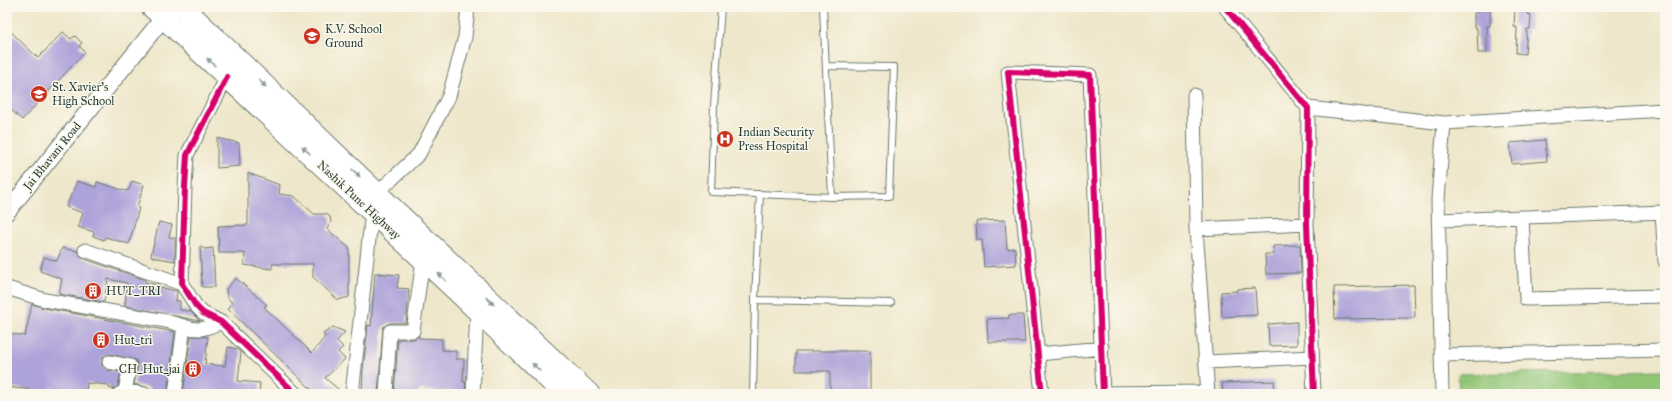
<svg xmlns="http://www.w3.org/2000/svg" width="1672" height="401" viewBox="0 0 1672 401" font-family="'IM FELL Great Primer',serif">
  <rect width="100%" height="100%" fill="#fbf7ec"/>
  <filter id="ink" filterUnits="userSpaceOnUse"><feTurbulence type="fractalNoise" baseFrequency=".025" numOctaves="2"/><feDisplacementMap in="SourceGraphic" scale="8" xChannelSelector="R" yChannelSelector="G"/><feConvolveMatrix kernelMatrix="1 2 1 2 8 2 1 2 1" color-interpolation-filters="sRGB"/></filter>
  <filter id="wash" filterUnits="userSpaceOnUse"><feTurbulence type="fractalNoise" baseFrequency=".012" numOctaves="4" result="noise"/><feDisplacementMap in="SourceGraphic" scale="16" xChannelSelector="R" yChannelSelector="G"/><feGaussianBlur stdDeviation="0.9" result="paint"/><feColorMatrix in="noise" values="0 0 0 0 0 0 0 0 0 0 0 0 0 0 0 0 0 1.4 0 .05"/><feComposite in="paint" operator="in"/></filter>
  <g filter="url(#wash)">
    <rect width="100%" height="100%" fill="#efe7cb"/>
    <!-- green -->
    <path fill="#91c576" stroke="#588155" d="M1665,370V394H1459L1458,374Z"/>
    <g id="blocks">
      <!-- building -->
      <path fill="#ada2d9" d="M1477,7H1490V26H1487V53H1478L1477,28H1474V13H1477Z
        M1515,7H1528L1527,14L1531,15L1530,29H1527L1525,54L1516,53L1517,27H1514Z
        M7,28L38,58L63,32L71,39L75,36L82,43L79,46L85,52L22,120L7,106Z
        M217,138L239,143L240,166L217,168Z
        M1545,140L1547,161L1512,164L1510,143Z
        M248,173L280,185L279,194L294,196L314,214H327L330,217L331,222L327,229L349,248V297L338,300L313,277V264H272V269L244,265L245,253H219L218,226L248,225Z
        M77,181L96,187L97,182L126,191L127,190H129L132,181L144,185L137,207L139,208L129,244L105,237L104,240L93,236L94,232L78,227L83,213L66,207Z
        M1005,220L1007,249L1015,248L1016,265L984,267L982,240H977L976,221Z
        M159,222L172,225L169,237L175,238V261L152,257L151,255Z
        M1300,245L1301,273L1266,274L1265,254H1274L1273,246Z
        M200,246L204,249L213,248L215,287H202Z
        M62,248L77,251L82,258L146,280L145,282L160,285L159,287L177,291L176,301H180V310L190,311L200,321L125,306L127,283L108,279L104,302L59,294L62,279L40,271L44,257L57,261Z
        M375,273L399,275L397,288L409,289L407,313L406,323H390L383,327L378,394H362L363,370L368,325L371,326Z
        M236,278L267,305L264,307L312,353L325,337L323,334L333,327L345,332L337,341L343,347L338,352L345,359L325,378L344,394H316L228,309L232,303L227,297L226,289Z
        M1414,285L1415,318L1335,319L1334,287Z
        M1255,288L1257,315L1222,317L1221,292L1237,291V289Z
        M32,304L44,308L175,332L167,394L152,393L149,388L134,384L138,367L136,360L110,354L103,357L101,364L107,370L121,372L118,386L113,389L109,388V385L87,383L86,392L50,388V392L7,387V333L25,336Z
        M1009,315H1023L1025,342H988L987,319L1009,318Z
        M1297,322V345L1269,346L1268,324Z
        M191,336L208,337L205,364L225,366L228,347L237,349L241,352L238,381L260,383L259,394H183Z
        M419,336V338L442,339V350L456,351V359H464L463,382H466L465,392L419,390L418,394H394L398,339H413Z
        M796,351H870V394H830V371H796Z
        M1274,381L1275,394H1223L1222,383Z"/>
    </g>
  </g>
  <g filter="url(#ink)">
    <use href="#blocks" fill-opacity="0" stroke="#687869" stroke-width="1"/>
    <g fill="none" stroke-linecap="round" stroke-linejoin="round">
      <!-- service casing -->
      <g stroke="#687869" stroke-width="8">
        <path id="service" d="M721,7L714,106L711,192L832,197L823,7
          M826,66L894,67L889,196L832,197
          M755,300L891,303
          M753,394L755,300L760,194"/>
      </g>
      <!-- minor casing -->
      <g stroke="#687869" stroke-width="15">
        <path id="minor" d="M1225,7L1308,108L1307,224L1314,394
          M227,77L187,155L185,187L182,284L196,306L203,313L221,322L296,394
          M1194,95L1196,229L1208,394
          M1308,108L1444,123L1665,110
          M377,193L419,154L449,96L465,37L468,7
          M1662,212L1665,261
          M1522,217L1526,299L1665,296
          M1439,220L1665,212
          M1196,229L1307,224
          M85,250L182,284
          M7,288L45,300L166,321L184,326L175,394
          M184,326C198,332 208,328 221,322
          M1038,354L1102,348
          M1442,355L1665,350
          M109,362L130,366L125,391
          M1206,362L1312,357
          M1103,393L1208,392
          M119,394L125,391L144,394
          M352,394L372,212
          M386,394L390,331H413L423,260
          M473,394L477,311
          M1042,394L1008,72L1090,75L1103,394
          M1442,394L1438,199L1444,123"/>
      </g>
      <!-- tertiary casing -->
      <g stroke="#687869" stroke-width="18">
        <path id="tertiary" d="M7,212L172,7"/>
      </g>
      <!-- trunk casing -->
      <g stroke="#687869" stroke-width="23">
        <path id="trunk" d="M152,7L457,291L564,394
          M183,7L386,202L589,394"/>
      </g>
      <!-- service -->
      <use href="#service" stroke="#fff" stroke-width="6"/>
      <!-- minor -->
      <use href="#minor" stroke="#fff" stroke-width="13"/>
      <!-- tertiary -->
      <use href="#tertiary" stroke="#fff" stroke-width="16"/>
      <!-- trunk -->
      <use href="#trunk" stroke="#fff" stroke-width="21"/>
      <!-- cycleway casing -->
      <g stroke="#fbf7ec" stroke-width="8">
        <path id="cycleway" d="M1225,7L1308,108L1307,224L1314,394
          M227,77L187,155L185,187L182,284L196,306L203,313L221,322L296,394
          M1042,394L1008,72L1090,75L1103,394"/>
      </g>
      <!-- cycleway -->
      <use href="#cycleway" stroke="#d6006c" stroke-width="6"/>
    </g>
    <!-- one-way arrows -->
    <defs><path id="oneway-solid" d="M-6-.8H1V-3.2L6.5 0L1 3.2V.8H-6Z"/></defs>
    <g fill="#8f9e9a">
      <use href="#oneway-solid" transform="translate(211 62) rotate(-137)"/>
      <use href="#oneway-solid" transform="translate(262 83) rotate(44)"/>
      <use href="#oneway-solid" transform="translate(306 150) rotate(-137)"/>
      <use href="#oneway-solid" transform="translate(356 173) rotate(44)"/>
      <use href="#oneway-solid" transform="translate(442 277) rotate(-137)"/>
      <use href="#oneway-solid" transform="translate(490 301) rotate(43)"/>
      <use href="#oneway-solid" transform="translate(536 367) rotate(-136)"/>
    </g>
  </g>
  <!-- icons -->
  <defs>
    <g id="school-disc" transform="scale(0.9)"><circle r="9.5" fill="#c8321e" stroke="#fbf7ec"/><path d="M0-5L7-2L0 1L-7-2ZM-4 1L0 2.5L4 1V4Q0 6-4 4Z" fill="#fff"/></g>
    <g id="hospital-disc" transform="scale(0.9)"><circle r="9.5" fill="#c8321e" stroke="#fbf7ec"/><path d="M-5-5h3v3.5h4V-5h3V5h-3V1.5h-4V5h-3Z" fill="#fff"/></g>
    <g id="building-disc" transform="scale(0.9)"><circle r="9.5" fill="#c8321e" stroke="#fbf7ec"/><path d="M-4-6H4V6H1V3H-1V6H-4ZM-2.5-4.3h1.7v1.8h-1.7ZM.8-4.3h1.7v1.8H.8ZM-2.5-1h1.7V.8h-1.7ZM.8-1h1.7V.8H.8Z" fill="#fff"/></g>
  </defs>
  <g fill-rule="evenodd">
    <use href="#school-disc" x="312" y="36"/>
    <use href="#school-disc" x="39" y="94"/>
    <use href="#hospital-disc" x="725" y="139"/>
    <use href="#building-disc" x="93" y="291"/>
    <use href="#building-disc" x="101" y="340"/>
    <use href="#building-disc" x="193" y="369"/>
  </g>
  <g text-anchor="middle" stroke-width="3" stroke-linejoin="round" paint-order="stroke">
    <!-- poi labels -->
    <g font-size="12" fill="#1f3d34" stroke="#fbf7ec" text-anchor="start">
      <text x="325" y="33">K.V. School<tspan x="325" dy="14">Ground</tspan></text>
      <text x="52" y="91">St. Xavier's<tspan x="52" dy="14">High School</tspan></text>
      <text x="738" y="136">Indian Security<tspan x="738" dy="14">Press Hospital</tspan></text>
      <text x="106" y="295">HUT_TRI</text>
      <text x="114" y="344">Hut_tri</text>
      <text x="180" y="373" text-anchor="end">CH_Hut_jai</text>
    </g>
    <!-- street labels -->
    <g font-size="12" fill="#1f3d34" stroke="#fbf7ec">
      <text transform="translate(52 156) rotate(-51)" y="4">Jai Bhavani Road</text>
      <text transform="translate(359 200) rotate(43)" y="4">Nashik Pune Highway</text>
    </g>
  </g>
  <!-- margin -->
  <rect width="1672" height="401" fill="none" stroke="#fbf7ec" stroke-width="24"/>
</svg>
